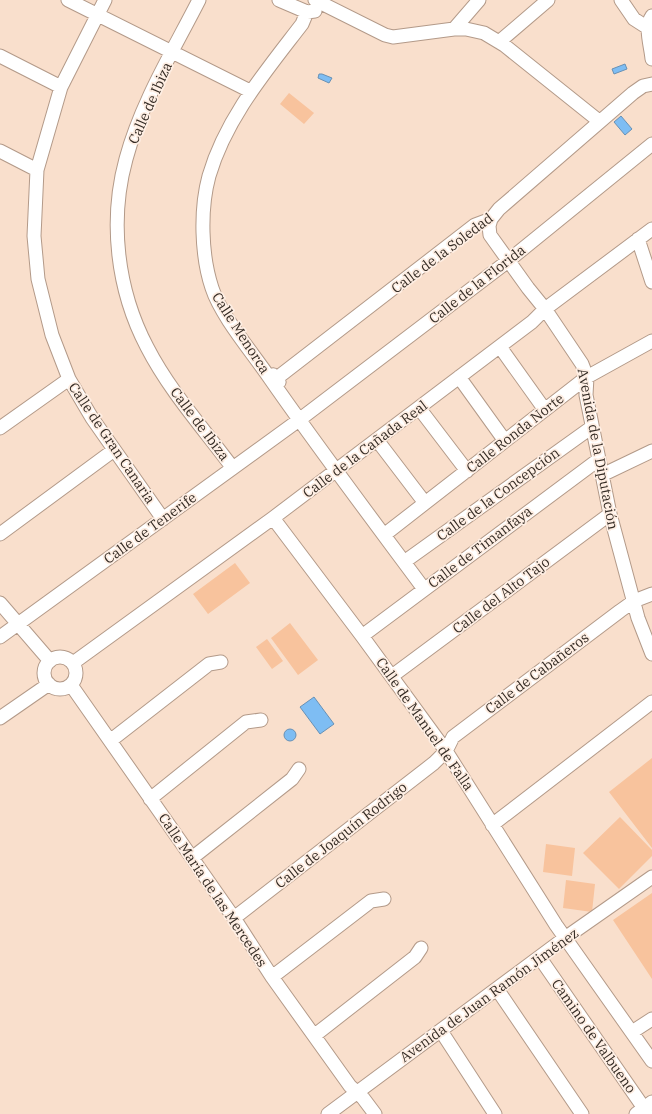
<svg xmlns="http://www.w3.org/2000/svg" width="652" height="1114" viewBox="0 0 652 1114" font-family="'IBM Plex Serif',serif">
  <rect width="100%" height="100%" fill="#f9dfcc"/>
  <!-- green -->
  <path fill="#f8c39d" d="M289,93L314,113L304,124L280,104Z
    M235,563L250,583L208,614L193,594Z
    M290,623L318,660L298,675L271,638Z
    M267,639L283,661L272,669L256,647Z
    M652,758V848L609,792Z
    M620,817L652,850V856L619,889L583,853Z
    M546,844L575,848L572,876L543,872Z
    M566,880L595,884L592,912L563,908Z
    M652,893V979L613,920Z"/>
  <!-- water -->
  <path fill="#7ebdf3" stroke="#6891b5" d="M625,64L627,69L614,74L612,69Z
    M319,74H322L332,78L329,83L318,78Z
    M621,116L632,129L625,135L614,122Z
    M314,697L334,724L320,734L300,707Z
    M284 735a6 6 0 1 1 12 0a6 6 0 1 1-12 0Z"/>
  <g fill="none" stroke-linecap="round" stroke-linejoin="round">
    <!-- minor casing -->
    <g stroke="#b39a89" stroke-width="15">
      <path id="minor" d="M68,0L250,91
        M105,0L61,87L37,170L34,236L38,279L52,335L69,379L92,418L163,519
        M199,0C173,51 141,103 126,159C109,221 117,290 147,347C169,390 203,428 232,467
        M279,0L307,12L315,11
        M315,0L385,35L393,37L454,29H466L484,33L504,45L599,121
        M621,0L634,19L648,28
        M307,12L302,24C266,71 226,118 209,176C200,209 201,255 212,288C221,316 252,352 269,377C319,449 372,519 424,589
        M652,16C644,27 651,46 652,59
        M454,29L479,0
        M499,42L548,0
        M0,56L61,87
        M652,84L643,86L633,93L499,209L491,219L489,226L490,235L528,288L545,309L582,364L587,377L586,395L610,514L638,618L652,654
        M0,151L37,170
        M638,239L652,282
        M500,347L545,410
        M271,376L273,375L279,382L277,378L475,225L491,219
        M459,377L505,441
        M419,408L467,471
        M0,428L69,379
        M377,440L425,503
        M602,475L652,451
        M273,518L362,636L446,751L556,925L652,1061
        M0,534L114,450
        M384,535L587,377L652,341
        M404,562L592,427
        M0,603L50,661
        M362,636L598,460
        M0,637L299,420L508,261L652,144
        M44 673a16 16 0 1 1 32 0a16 16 0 1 1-32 0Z
        M73,663L273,518L532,322L545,309L652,229
        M392,676L610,514
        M71,685L234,918L272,977L350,1086L363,1098L375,1114
        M0,718L49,684
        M110,741L209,664L221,662
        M150,799L246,722L261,720
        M492,825L652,702
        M192,858L292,779L299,769
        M234,918L434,763L446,751L453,737L620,611L634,601L652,594
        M540,958L648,1114
        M272,977L371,901L384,899
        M497,989L582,1114
        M441,1031L495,1114
        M632,1032L652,1019
        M315,1035L415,957L421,948
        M328,1114L565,938L652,877
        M636,1114L652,1102"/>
    </g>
    <!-- minor -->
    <use href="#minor" stroke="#fff" stroke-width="13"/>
  </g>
  <g text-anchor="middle" stroke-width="3.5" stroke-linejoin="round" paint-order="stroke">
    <!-- street labels -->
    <g font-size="14" fill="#342b24" stroke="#feeee3">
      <text transform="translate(150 103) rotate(-66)" y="5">Calle de Ibiza</text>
      <text transform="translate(442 253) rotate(-37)" y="5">Calle de la Soledad</text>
      <text transform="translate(477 284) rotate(-38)" y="5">Calle de la Florida</text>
      <text transform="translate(241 333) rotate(57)" y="5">Calle Menorca</text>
      <text transform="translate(200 424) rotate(53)" y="5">Calle de Ibiza</text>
      <text transform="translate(515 433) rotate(-38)" y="5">Calle Ronda Norte</text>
      <text transform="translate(112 443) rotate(56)" y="5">Calle de Gran Canaria</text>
      <text transform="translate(365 449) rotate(-37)" y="5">Calle de la Cañada Real</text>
      <text transform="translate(598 449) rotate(79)" y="5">Avenida de la Diputación</text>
      <text transform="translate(498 494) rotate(-36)" y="5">Calle de la Concepción</text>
      <text transform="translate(150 528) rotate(-36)" y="5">Calle de Tenerife</text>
      <text transform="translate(480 547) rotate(-37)" y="5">Calle de Timanfaya</text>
      <text transform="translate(501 595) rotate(-37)" y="5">Calle del Alto Tajo</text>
      <text transform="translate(537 673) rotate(-37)" y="5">Calle de Cabañeros</text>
      <text transform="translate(425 724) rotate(55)" y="5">Calle de Manuel de Falla</text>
      <text transform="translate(341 835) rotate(-38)" y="5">Calle de Joaquín Rodrigo</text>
      <text transform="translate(213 890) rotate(56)" y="5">Calle María de las Mercedes</text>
      <text transform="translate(489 995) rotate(-36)" y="5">Avenida de Juan Ramón Jiménez</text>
      <text transform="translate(594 1036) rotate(55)" y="5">Camino de Valbueno</text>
    </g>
  </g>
</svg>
